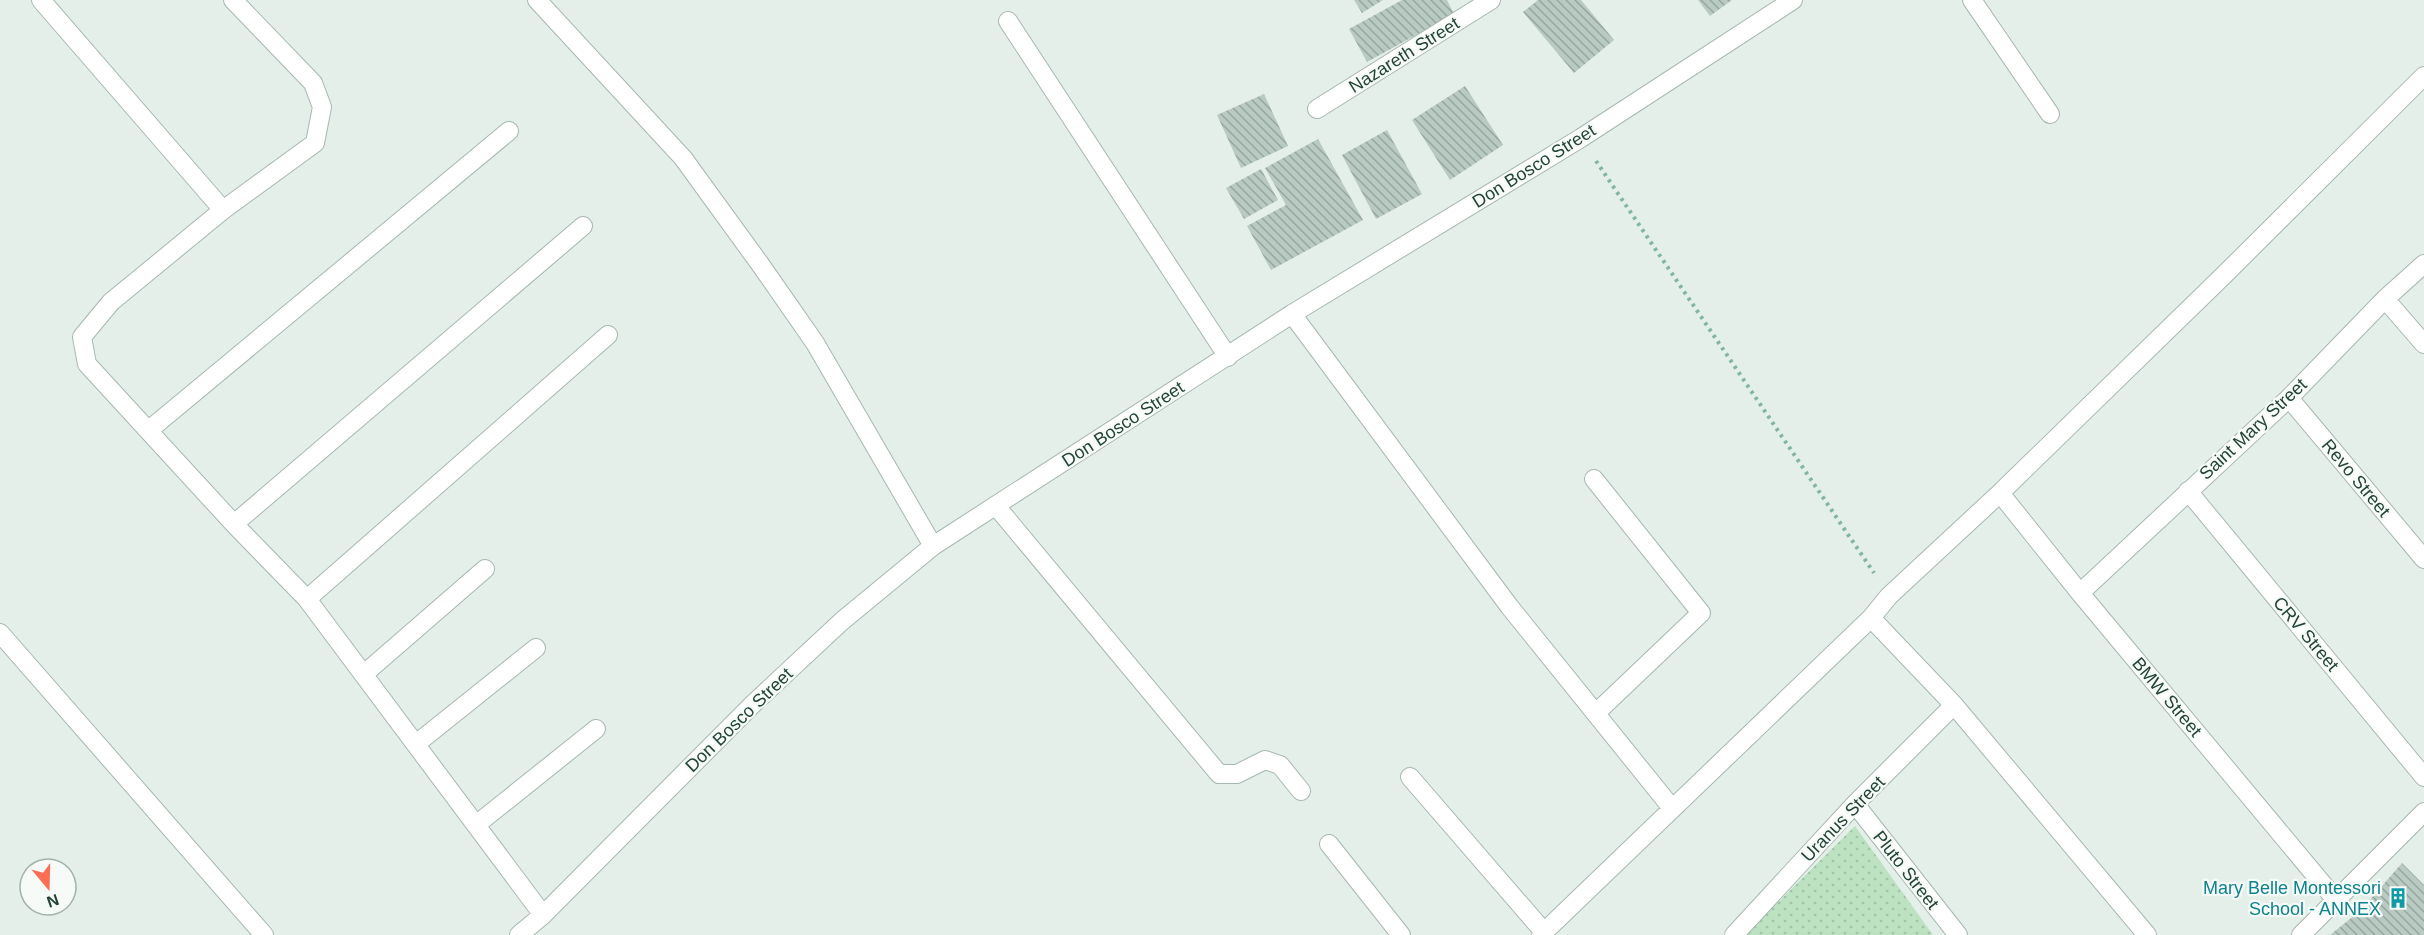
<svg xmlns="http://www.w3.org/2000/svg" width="2424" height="935" viewBox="0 0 2424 935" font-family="Arial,sans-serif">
  <defs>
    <pattern id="grass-dots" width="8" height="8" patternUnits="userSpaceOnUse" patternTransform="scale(1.5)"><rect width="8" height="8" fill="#bce2c2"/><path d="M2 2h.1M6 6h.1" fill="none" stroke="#a1c3a7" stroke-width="1.8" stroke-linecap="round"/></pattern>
    <pattern id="building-back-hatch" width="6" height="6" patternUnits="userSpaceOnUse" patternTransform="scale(1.5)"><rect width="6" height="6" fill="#b9cac2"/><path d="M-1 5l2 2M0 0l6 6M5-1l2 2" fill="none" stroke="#96a69e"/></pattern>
  </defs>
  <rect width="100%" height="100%" fill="#e4efe9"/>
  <!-- grass -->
  <path fill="url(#grass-dots)" d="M1855,826L1933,935H1745Z"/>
  <!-- building -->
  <path fill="url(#building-back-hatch)" d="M1354,0H1383L1362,13Z
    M1402,0H1447L1454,14L1367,62L1349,29Z
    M1538,0H1581L1614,40L1574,73L1523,12Z
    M1698,0H1732L1710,16Z
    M1465,86L1503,145L1450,180L1412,120Z
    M1264,94L1288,146L1241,168L1217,115Z
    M1387,130L1422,194L1376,219L1342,155Z
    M1318,139L1363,220L1271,270L1247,226L1286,205L1265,168Z
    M1261,169L1278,200L1244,219L1226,188Z
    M2402,863L2424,885V935H2330L2361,910Z"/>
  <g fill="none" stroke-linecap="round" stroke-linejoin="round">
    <!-- minor casing -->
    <g stroke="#a6b8b0" stroke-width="20">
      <path id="minor" d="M41,0L223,210
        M233,0L313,83L322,107L315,143L223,210L111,302L82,337L87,364L234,524L307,599L543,915
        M537,0L683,158L760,264L815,343L933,546
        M1972,0L2050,114
        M1008,21L1228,357
        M1317,109L1491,0
        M2385,299L2424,344
        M1292,314L1509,606L1671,807
        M2289,398L2424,559
        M149,430L509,131
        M1594,479L1701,613L1596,713
        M2188,491L2424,777
        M2000,493L2080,593L2336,900
        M996,506L1219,774H1237L1265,760L1280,765L1301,791
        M234,524L583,226
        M2080,593L2289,398L2385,299L2424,264
        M307,599L608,335
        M1871,618L1954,705L2147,935
        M0,633L264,935
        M364,674L485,569
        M416,744L536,648
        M1410,777L1544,932
        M1855,804L1958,935
        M476,825L596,729
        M1329,844L1401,935
        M519,935L543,915L753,704L842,621L933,546L1292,314L1581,138L1793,0
        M1541,935L1871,618L1889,596L2000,493L2223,276L2424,76
        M1734,935L1855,804L1954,705
        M2301,935L2424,812"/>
    </g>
    <!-- path -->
    <path stroke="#82b5a0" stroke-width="4" stroke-dasharray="3 4.5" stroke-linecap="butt" d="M1596,161L1874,573"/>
    <!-- minor -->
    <use href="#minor" stroke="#fff" stroke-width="18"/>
  </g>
  <!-- icons -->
  <defs>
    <g id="building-bare" transform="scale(1.62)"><path d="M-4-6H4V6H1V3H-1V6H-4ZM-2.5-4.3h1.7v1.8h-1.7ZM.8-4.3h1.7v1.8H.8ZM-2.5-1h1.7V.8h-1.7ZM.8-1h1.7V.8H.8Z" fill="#0f9aa8" stroke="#f6fbf8" stroke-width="2.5" paint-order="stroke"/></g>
  </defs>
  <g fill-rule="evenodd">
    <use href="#building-bare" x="2398" y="898"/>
  </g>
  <g text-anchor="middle" stroke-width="4.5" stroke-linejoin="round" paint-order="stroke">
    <!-- street labels -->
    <g font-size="18" fill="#224337" stroke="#f6fbf8">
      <text transform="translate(1404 55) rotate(-32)" y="6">Nazareth Street</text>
      <text transform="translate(1534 166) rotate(-32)" y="6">Don Bosco Street</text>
      <text transform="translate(1123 424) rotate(-33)" y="6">Don Bosco Street</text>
      <text transform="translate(2253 429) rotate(-43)" y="6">Saint Mary Street</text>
      <text transform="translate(2356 478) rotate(50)" y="6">Revo Street</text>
      <text transform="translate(2306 634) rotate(50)" y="6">CRV Street</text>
      <text transform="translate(2167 697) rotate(50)" y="6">BMW Street</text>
      <text transform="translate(739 720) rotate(-44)" y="6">Don Bosco Street</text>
      <text transform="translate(1843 819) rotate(-46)" y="6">Uranus Street</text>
      <text transform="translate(1906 870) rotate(52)" y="6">Pluto Street</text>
    </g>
    <!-- culture labels -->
    <g font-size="18" fill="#0d838f" stroke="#f6fbf8" text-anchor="end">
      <text x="2381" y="894">Mary Belle Montessori<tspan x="2381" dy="21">School - ANNEX</tspan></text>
    </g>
  </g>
  <!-- north arrow -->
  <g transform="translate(48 887) rotate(161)"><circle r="28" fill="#f6fbf8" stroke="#a1b1ab" stroke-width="1.5"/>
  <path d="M0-4.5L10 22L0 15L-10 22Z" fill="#fd6d54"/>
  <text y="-9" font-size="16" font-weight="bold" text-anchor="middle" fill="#224337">N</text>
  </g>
</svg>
